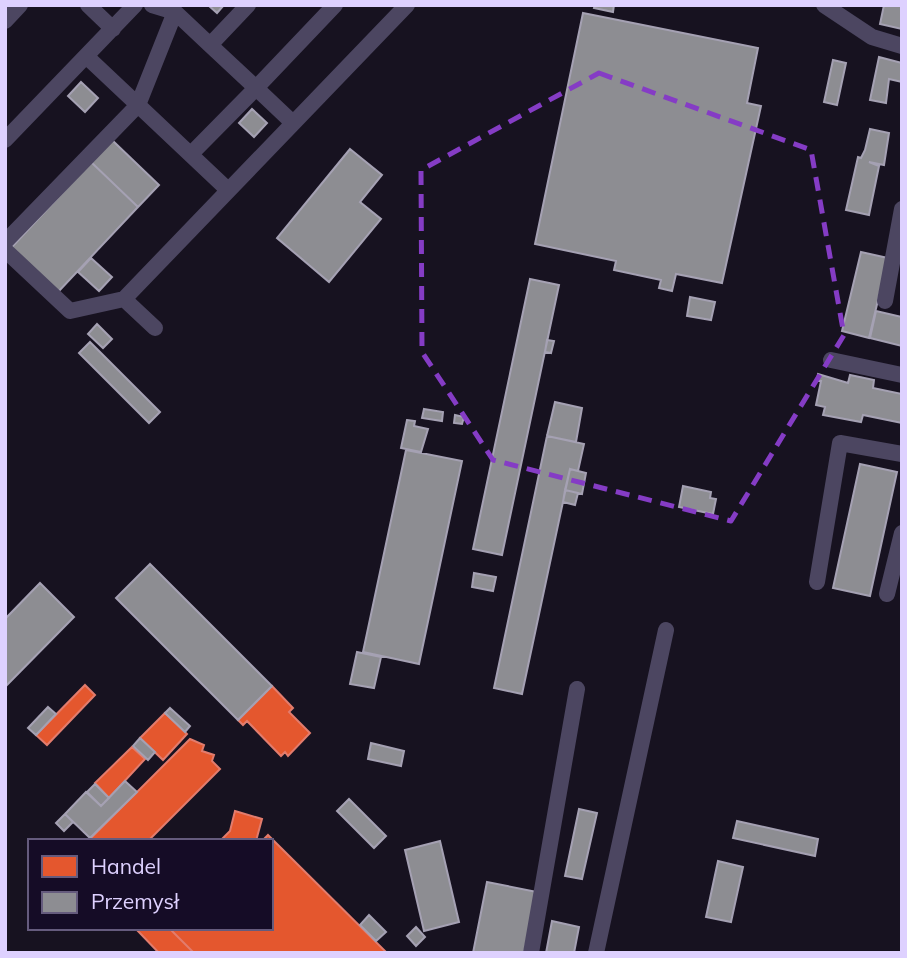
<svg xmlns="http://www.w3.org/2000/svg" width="907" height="958" viewBox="0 0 907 958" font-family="Mulish,sans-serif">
  <rect width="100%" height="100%" fill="#171220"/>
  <!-- shops -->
  <path fill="#e4572e" stroke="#e27c6d" stroke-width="2" d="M85,685L95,695L47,745L36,735Z
    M272,686L293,708L289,712L310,733L288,756L285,752L281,756L247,721L243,725L238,720Z
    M165,713L187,734L163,760L140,738Z
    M190,739L204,745L202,751L214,755L212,761L220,769L148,841H94L91,838Z
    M132,747L145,759L109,798L95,783Z
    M235,811L262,819L256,841H220L230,831Z
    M268,835L386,952L385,953H194L169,928H271V841H262Z
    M135,928H169L194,953H159Z"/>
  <!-- industry -->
  <path fill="#8d8d92" stroke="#a5a1b3" stroke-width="2" d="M208,5H224L217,13Z
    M595,5H614L613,12L594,8Z
    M884,5H902V29L880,24Z
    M583,13L758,48L747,103L761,106L722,283L676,274L672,291L659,288L661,280L614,270L616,261L535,244Z
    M879,57L902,63V82L889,79L886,103L870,100Z
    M833,60L846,63L837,105L824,102Z
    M81,82L98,98L85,112L68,96Z
    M252,109L267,123L254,137L239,123Z
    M870,129L889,133L884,165L869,162L879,166L869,215L846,210L858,157L861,158L865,150Z
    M112,140L159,185L138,207L91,162Z
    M350,149L382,175L360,202L381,219L329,282L277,238Z
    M91,162L138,207L58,292L11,248Z
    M861,252L888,258L869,338L842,331Z
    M91,258L112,277L99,291L78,272Z
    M530,279L559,285L502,555L473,549Z
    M690,297L715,302L711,320L687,316Z
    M876,311L902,317V346L870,338Z
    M97,324L112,339L103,348L88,334Z
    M547,340L554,341L551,353L545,352Z
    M90,342L160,412L149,423L79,353Z
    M818,374L848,383L850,375L874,380L873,388L902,394V423L863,415L861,422L823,415L825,407L816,405L821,381H817Z
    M555,402L582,408L576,442L547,436Z
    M424,409L443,412L442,421L422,418Z
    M455,415L464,417L462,424L454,423Z
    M407,420L415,421L414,426L428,429L421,452L401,448Z
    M547,436L584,444L578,471L570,469L522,694L494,688Z
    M406,450L462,461L419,664L363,652Z
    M860,464L897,472L870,596L833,588Z
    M570,469L586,473L582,494L565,490Z
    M683,486L711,492L710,498L716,499L713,514L679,507Z
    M565,490L578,493L575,505L563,502Z
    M150,564L272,686L238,720L116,598Z
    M474,573L496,577L493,591L472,587Z
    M40,583L74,617L5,687V619Z
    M357,652L381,657L374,688L350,684Z
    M48,707L56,714L36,735L28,728Z
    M170,708L190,726L185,732L165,713Z
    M140,738L155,752L148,760L133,746Z
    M371,743L404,751L401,766L368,759Z
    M125,781L137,792L90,838L65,814L86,792L101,806Z
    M95,784L109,798L101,806L87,792Z
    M349,799L386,836L374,848L337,811Z
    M579,809L597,813L582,879L565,876Z
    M65,814L73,822L64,831L56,823Z
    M737,821L818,839L815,856L733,838Z
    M440,841L459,922L424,931L405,850Z
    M718,861L743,867L731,922L706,917Z
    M487,882L537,892L524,953H473Z
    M369,915L386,932L376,941L360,925Z
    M552,921L579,927L574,953H546Z
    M416,927L425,937L416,946L407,936Z"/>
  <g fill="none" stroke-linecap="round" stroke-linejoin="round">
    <!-- minor -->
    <path stroke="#4c4661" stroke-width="16" d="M88,5L113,29
      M152,5L175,12
      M824,5L872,37L902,46
      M5,21L20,5
      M210,45L175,12L138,105L228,190
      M293,123L256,88L335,5
      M5,140L135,5
      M191,154L256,88L210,45L248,5
      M5,242L138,105L86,56
      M5,250L70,311L124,299L407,5
      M124,299L155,328
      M885,301L902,209
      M831,360L902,375
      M817,582L840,443L902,454
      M887,594L902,533
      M531,953L577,689
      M596,953L666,630"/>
  </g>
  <!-- marked area -->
  <path fill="none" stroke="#853cc5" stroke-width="5" stroke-dasharray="14 9" stroke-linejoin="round" d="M599,73L811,150L844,335L731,521L493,460L422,352L421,170Z"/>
  <!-- border -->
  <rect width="907" height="958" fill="none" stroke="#ded1ff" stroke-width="14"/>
  <!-- legend -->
  <rect x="28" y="839" width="245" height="91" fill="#150c26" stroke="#655b7d" stroke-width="2"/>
  <rect x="42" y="856" width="35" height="21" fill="#e4572e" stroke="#655b7d" stroke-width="2"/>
  <text x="91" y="874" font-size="21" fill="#ded1ff">Handel</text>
  <rect x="42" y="892" width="35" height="21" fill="#8d8d92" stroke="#655b7d" stroke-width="2"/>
  <text x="91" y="909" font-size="21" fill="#ded1ff">Przemysł</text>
</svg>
